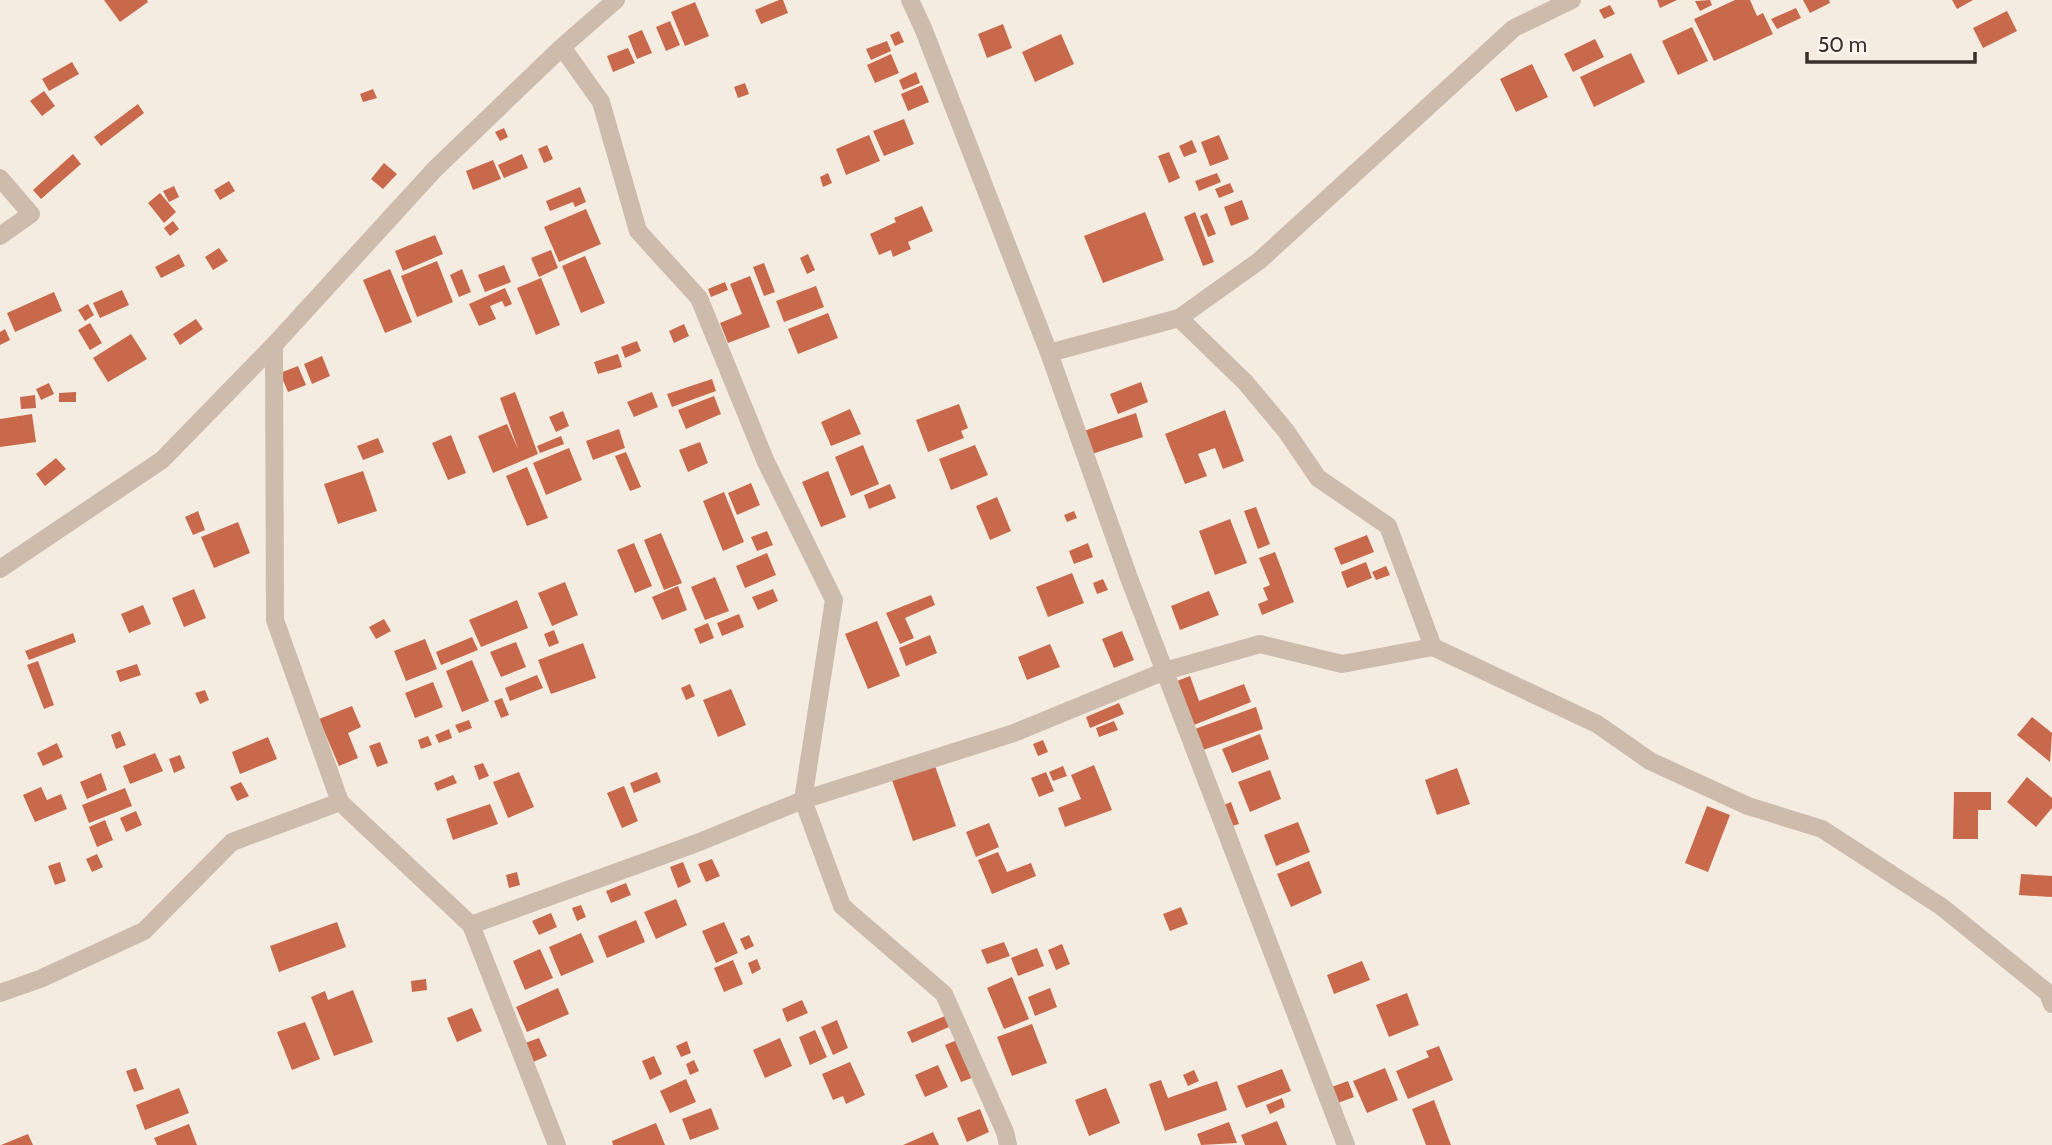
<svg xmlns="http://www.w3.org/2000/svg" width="2052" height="1145" viewBox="0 0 2052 1145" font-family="Cabin,sans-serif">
  <rect width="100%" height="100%" fill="#f4ebe1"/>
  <!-- building -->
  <path fill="#c8694b" d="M104,0H147L148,2L120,22Z
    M779,0H783L788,13L761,24L755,10Z
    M1657,0H1677L1660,8Z
    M1710,0L1712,5L1700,11L1695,1Z
    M1735,0H1750L1757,16L1763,13L1773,34L1714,61L1694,19Z
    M1803,0H1829L1830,3L1810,13Z
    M1952,0H1973L1957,9Z
    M695,2L709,36L685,46L671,12Z
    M1610,5L1615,14L1604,19L1599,10Z
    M1796,8L1801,18L1777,29L1771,19Z
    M2007,11L2017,31L1983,48L1973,28Z
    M670,21L680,45L666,51L656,27Z
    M1003,24L1012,48L987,58L978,34Z
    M1692,27L1708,61L1678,75L1662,41Z
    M642,30L652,53L637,59L628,36Z
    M899,31L904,42L895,46L890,35Z
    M1061,34L1074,64L1035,82L1022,52Z
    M1595,39L1604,57L1573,72L1564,54Z
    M887,41L891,51L871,60L866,49Z
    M628,48L635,63L613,72L607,56Z
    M1631,53L1645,82L1594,107L1580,77Z
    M891,54L899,73L875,83L867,65Z
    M72,62L79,74L49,91L42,79Z
    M1532,64L1548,97L1516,112L1500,79Z
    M916,72L920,83L903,90L899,80Z
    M745,83L749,94L738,98L734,87Z
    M922,85L929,102L908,111L901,94Z
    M373,89L377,98L363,102L360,94Z
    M44,91L55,106L42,116L30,101Z
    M138,104L144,113L101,146L94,137Z
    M904,119L914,144L884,156L873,131Z
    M504,128L508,137L500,141L495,132Z
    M869,135L880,161L846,175L836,149Z
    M1219,135L1229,159L1210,166L1201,142Z
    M1192,140L1197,152L1184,157L1179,146Z
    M547,145L553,159L544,163L538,149Z
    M1169,152L1180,178L1169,183L1158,156Z
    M73,154L81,164L41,199L33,190Z
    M522,154L528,168L504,178L498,165Z
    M493,160L501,179L473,190L466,171Z
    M384,163L397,174L383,189L371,179Z
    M828,173L832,183L823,187L820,177Z
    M1217,173L1221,182L1199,191L1195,181Z
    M229,181L235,191L220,200L214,190Z
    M1230,183L1234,192L1219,198L1215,189Z
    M174,186L179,197L169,202L163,191Z
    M580,187L586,202L575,207L573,202L550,211L546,201Z
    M160,193L176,212L164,223L148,203Z
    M1242,200L1249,219L1231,226L1224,207Z
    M922,206L933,231L908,242L911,249L893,257L891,250L879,255L870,234L896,222L894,218Z
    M586,209L601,244L559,262L544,227Z
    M1145,212L1164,260L1103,283L1084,236Z
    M1195,212L1214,262L1203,266L1184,217Z
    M1207,213L1216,234L1208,237L1200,216Z
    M173,221L179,229L170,236L164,228Z
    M435,235L443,254L403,271L395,251Z
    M219,248L228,261L213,270L205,257Z
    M551,250L558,268L539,277L531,258Z
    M179,254L185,266L161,278L155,267Z
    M808,254L815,270L807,274L800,258Z
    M585,256L605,303L581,313L562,266Z
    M437,261L453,302L417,317L401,276Z
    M764,263L775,292L764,296L753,267Z
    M504,265L511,282L485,292L478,275Z
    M390,269L412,322L385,333L363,280Z
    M462,269L471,292L459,297L450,275Z
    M750,276L770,327L728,343L720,323L742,314L730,284Z
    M541,278L560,325L536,335L517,288Z
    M725,282L728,290L711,297L708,289Z
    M816,286L824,307L784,322L776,301Z
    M505,288L512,304L505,307L502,301L490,306L496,319L479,326L469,304Z
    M122,290L129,305L100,318L93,303Z
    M54,292L62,311L15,332L7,313Z
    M88,304L94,315L85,321L78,310Z
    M828,313L838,338L798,354L788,329Z
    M196,319L203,329L180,345L173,334Z
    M90,323L102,343L90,350L78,330Z
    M684,324L689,336L674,343L669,331Z
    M5,329L10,340L0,345V332Z
    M131,334L147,359L108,382L93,358Z
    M637,341L641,351L625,358L621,347Z
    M618,354L622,367L598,374L594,362Z
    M322,356L330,376L312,384L304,364Z
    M298,366L306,385L288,392L280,373Z
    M712,379L716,391L672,407L667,394Z
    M1141,382L1148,402L1118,414L1110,394Z
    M49,383L54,394L41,400L36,389Z
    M76,392V402H59V393Z
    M515,392L538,454L493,473L478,436L507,424L518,449L500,398Z
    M652,392L658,407L634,417L627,402Z
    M35,395L36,408L21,409L20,397Z
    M714,396L721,414L686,429L678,410Z
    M959,404L968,428L961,431L964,438L928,452L916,420Z
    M850,409L861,434L831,446L821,422Z
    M1225,410L1244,461L1223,469L1215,448L1198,454L1207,476L1185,484L1165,434Z
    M563,411L569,426L556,432L549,417Z
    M1136,413L1143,437L1092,454L1084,431Z
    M32,414L36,442L0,447V419Z
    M619,429L625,448L593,460L586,441Z
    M451,435L466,473L448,480L432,443Z
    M561,436L564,444L540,453L537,446Z
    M378,438L384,452L363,460L357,446Z
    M700,442L708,463L688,472L679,450Z
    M863,445L879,484L851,496L835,457Z
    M975,445L988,475L951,490L939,459Z
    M569,448L582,480L546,495L533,463Z
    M626,452L641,487L630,491L615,456Z
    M56,458L66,469L45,486L36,474Z
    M527,467L548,518L527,526L506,476Z
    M363,471L377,511L338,524L324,484Z
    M828,471L846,517L821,527L802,482Z
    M751,483L760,505L737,515L728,493Z
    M890,484L896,498L869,509L864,495Z
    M724,492L744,542L723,551L703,501Z
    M997,497L1011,531L990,540L976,506Z
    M1256,507L1270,544L1258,549L1244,511Z
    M198,511L205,530L193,535L185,517Z
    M1074,511L1077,518L1067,522L1064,515Z
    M1230,519L1247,563L1215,575L1199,531Z
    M238,522L250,553L214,568L201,537Z
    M767,531L773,545L757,551L751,537Z
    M661,533L682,583L664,590L644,540Z
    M1367,535L1374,552L1341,565L1334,548Z
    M634,543L652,586L635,593L617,550Z
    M1088,543L1093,557L1074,564L1069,551Z
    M1275,552L1294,602L1262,615L1258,604L1268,600L1263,588L1270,585L1259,558Z
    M767,553L776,575L745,588L736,566Z
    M1366,562L1372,578L1347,588L1341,572Z
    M1386,566L1390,575L1376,580L1372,572Z
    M1072,573L1084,603L1048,617L1036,587Z
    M715,577L729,611L705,620L691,587Z
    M1103,579L1108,590L1097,594L1093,583Z
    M565,582L578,615L552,626L538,593Z
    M678,586L687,610L662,620L652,597Z
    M194,589L206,618L184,627L172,598Z
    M773,589L778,601L758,610L752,597Z
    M1209,591L1219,615L1180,630L1171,606Z
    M931,595L935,605L905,618L914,638L900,644L886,613Z
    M517,600L528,628L481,647L469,620Z
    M143,605L151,624L129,633L121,614Z
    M739,614L744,627L722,636L717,623Z
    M384,619L391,631L376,639L369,627Z
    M877,621L900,676L868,689L845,634Z
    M708,623L714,638L700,644L694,629Z
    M554,630L559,643L549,647L544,634Z
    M1122,631L1134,660L1114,668L1102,639Z
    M73,633L76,642L29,660L25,651Z
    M930,635L937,653L906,666L899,648Z
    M472,637L478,650L441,665L436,652Z
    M425,639L437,669L406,681L394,651Z
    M516,642L526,667L501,677L490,652Z
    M583,643L596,678L551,694L538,660Z
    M1050,644L1060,667L1027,680L1018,657Z
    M472,660L489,701L462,712L446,671Z
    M38,661L54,705L44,709L27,665Z
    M137,664L141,675L120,682L116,671Z
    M537,675L543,688L510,701L505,688Z
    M1190,676L1199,701L1244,684L1251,702L1194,725L1177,681Z
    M433,682L443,707L415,718L405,693Z
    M690,684L695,696L686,700L681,688Z
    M731,689L746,725L718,737L703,700Z
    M205,690L209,700L200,704L195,693Z
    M502,698L509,715L501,718L494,701Z
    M1119,703L1124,714L1090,728L1086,717Z
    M352,706L361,727L348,733L358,758L339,766L319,719Z
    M1256,707L1263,729L1203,750L1195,729Z
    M2032,717L2052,733L2050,762L2017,735Z
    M469,720L472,728L459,733L455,725Z
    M1114,721L1118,730L1099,737L1096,728Z
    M449,729L452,738L439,743L435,735Z
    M120,731L126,745L116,749L111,735Z
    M1260,734L1269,759L1232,773L1222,749Z
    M428,736L432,745L421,749L418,740Z
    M268,737L277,759L240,774L232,752Z
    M1043,740L1048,752L1038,756L1033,744Z
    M380,742L388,763L377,767L369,746Z
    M57,743L63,757L43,766L37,753Z
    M155,753L163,771L130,784L123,766Z
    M180,755L185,768L174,773L169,759Z
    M483,763L489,776L479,780L474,766Z
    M1094,765L1112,810L1065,827L1058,808L1081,799L1071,775Z
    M935,766L956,826L913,841L892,780Z
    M1063,766L1067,776L1053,781L1049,772Z
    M1457,768L1470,804L1437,815L1425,780Z
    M1270,770L1281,799L1250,812L1238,782Z
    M519,772L534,807L508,818L493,782Z
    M657,772L661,782L634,793L630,783Z
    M1046,772L1054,791L1039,797L1031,778Z
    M101,773L107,790L87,799L80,782Z
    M453,775L457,783L437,791L434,783Z
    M2027,777L2052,798V808L2036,827L2007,802Z
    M241,782L249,796L237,801L230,787Z
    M624,786L638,821L622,828L607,793Z
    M41,787L47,800L61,794L67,809L35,822L23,795Z
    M125,788L132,806L89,823L82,805Z
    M1954,792H1991V810H1978V839H1953Z
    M1231,802L1239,824L1232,826L1224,805Z
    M490,804L498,824L453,840L446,819Z
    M1707,806L1730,815L1708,872L1685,863Z
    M136,811L142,825L126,832L120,818Z
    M105,820L113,840L97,847L89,827Z
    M1298,822L1310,852L1276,866L1264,835Z
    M989,823L999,847L976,857L966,832Z
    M998,852L1007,872L1031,863L1036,876L992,894L978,860Z
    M97,854L103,867L92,872L86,859Z
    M712,859L720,876L706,882L698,864Z
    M1309,861L1322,893L1291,907L1277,874Z
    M60,862L66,881L55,885L48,866Z
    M683,862L691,882L678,888L670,867Z
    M517,872L520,885L509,888L506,875Z
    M2021,874L2052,876V897L2019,895Z
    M626,883L631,895L611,903L606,891Z
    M676,899L687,925L656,939L644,912Z
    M581,905L586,917L577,921L572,908Z
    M1181,907L1188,924L1170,931L1163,914Z
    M551,913L557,927L539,935L532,921Z
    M636,920L645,942L607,958L598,936Z
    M337,922L346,947L279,972L270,946Z
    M724,922L738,953L716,963L702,931Z
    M581,933L594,962L561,976L549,947Z
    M749,935L754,946L745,950L740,939Z
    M1004,942L1010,956L987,964L981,950Z
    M1062,944L1070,964L1056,970L1048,950Z
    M1037,948L1044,966L1018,976L1011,958Z
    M540,949L553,978L525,990L513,961Z
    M757,959L761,969L752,974L748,963Z
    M733,960L743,984L724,992L714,968Z
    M1362,961L1370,980L1334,994L1327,975Z
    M1012,977L1029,1019L1004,1029L987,988Z
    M426,979L427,990L412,992L411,981Z
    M558,988L569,1014L527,1032L516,1007Z
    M1050,988L1057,1007L1035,1016L1028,997Z
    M353,990L373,1042L334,1056L311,997L325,991L328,1000Z
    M1407,993L1419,1025L1389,1037L1376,1005Z
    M802,1000L808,1013L787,1022L782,1009Z
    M472,1008L482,1031L457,1042L447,1018Z
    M945,1016L949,1027L912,1043L907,1032Z
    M837,1020L848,1048L833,1055L821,1027Z
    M305,1022L320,1059L292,1070L277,1032Z
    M1032,1024L1047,1063L1012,1076L997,1037Z
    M815,1030L827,1057L810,1065L799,1037Z
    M539,1038L547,1056L533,1062L525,1043Z
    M780,1038L792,1066L765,1078L753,1050Z
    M957,1040L974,1077L961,1082L945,1045Z
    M687,1041L691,1053L681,1057L676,1046Z
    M1439,1046L1453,1080L1408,1099L1396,1071L1429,1057L1426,1051Z
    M654,1056L662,1074L650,1080L642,1061Z
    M694,1060L699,1071L690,1075L686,1064Z
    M850,1062L865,1095L846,1104L843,1096L833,1100L822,1074Z
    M938,1065L948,1087L925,1097L915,1075Z
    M136,1068L144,1089L134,1092L126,1071Z
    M1385,1068L1398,1100L1367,1113L1353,1081Z
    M1282,1069L1291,1091L1246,1108L1237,1086Z
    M1194,1070L1199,1081L1188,1086L1183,1075Z
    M686,1079L696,1102L670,1113L660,1091Z
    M1161,1080L1168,1098L1217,1081L1227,1110L1165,1131L1149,1084Z
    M1348,1081L1354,1097L1335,1104L1329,1088Z
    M179,1088L189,1113L145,1130L136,1105Z
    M1106,1088L1120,1123L1089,1136L1075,1100Z
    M1282,1098L1285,1107L1270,1114L1266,1105Z
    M1434,1100L1451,1145H1426L1412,1109Z
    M711,1108L719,1129L690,1140L682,1119Z
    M980,1109L989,1132L967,1142L957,1118Z
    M1277,1121L1287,1145H1245L1241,1135Z
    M1229,1122L1237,1143L1201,1145L1197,1134Z
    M656,1123L665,1145H613L612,1141Z
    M189,1124L197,1145H157L154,1138Z
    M933,1132L939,1145H903Z
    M28,1134L33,1145H1Z"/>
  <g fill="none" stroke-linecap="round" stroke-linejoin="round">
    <!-- minor -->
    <path stroke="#cdbbac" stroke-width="18" d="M910,0L923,28L1049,353L1179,318L1245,382L1286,431L1318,478L1388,526L1433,647L1597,724L1650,761L1748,806L1822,829L1942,907L2048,993L2052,1004
      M562,47L601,102L638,231L699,298L766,462L834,600L803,800L842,906L944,994L1005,1132L1008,1145
      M0,178L31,214L0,236
      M1179,318L1259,261L1514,28L1572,0
      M274,345L275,620L340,802L471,925L557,1145
      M1049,353L1129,578L1346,1145
      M0,569L162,460L274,345L435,169L562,47L616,0
      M471,925L697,843L803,800L1014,733L1165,671L1260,644L1342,664L1433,647
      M0,993L40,979L144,931L232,842L340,802"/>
  </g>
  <!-- scale -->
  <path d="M1807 52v10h168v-10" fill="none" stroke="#3b302b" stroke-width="3.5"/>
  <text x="1818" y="52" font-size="21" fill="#3b302b" stroke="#fbf5ee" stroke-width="5" paint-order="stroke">50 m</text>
</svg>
